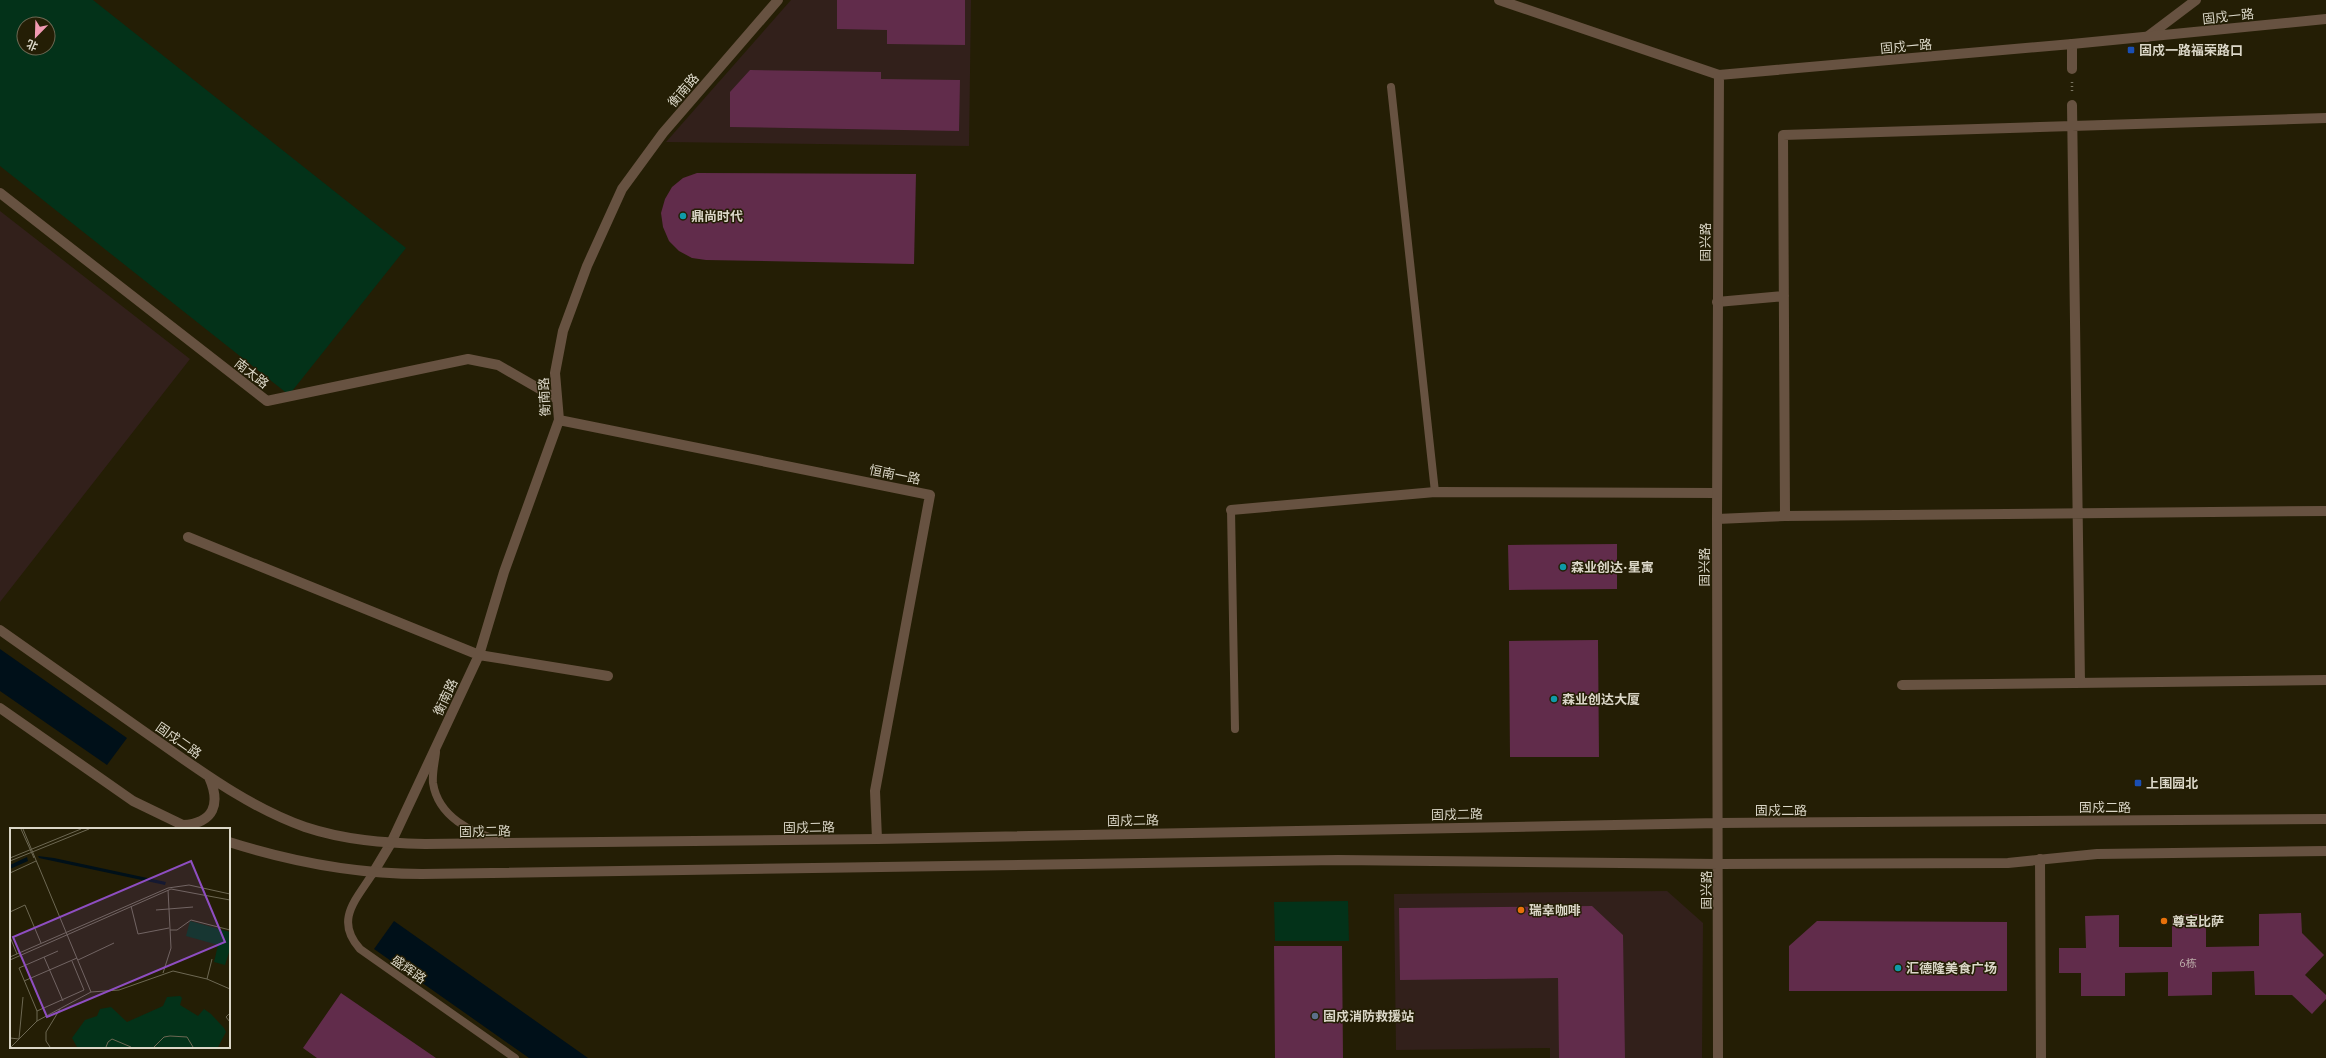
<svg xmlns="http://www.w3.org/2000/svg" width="2326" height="1058" viewBox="0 0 2326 1058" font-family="'IBM Plex Sans','Noto Sans SC',sans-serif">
  <rect width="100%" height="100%" fill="#241e05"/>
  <!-- commercial -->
  <path fill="#32201b" d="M791,0H971L969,146L666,142Z
    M0,211L190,359L0,602Z
    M1667,891L1703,923L1702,1058H1550V1048L1396,1050L1394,894Z"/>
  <!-- green -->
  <path fill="#033219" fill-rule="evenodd" d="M0,0H93L406,248L289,395L0,166ZM24,24H48V48H24Z
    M1348,901L1349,941H1275L1274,902Z"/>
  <!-- water -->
  <path fill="#001019" d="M0,649L127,738L107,765L0,691Z
    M394,921L588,1058H529L374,949Z"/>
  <!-- building -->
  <path fill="#612c4b" d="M837,0H965V45L887,44V30L837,29Z
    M750,70L881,72V79L960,80L959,131L730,127V92Z
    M697,173L916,174L914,264L706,260L692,258L679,251L669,241L663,227L661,213L665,199L672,187L683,178Z
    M1617,544V589L1509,590L1508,545Z
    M1598,640L1599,757H1510L1509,641Z
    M1592,906L1623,935L1625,1058H1559L1558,978L1400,980L1399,908Z
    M2301,913L2302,933L2324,955L2305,975L2326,995V999L2312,1014L2292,995H2255L2254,971L2212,972V995L2168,996V972L2125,973V996H2081V973H2059V948H2086L2085,916L2119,915V947H2172V915L2206,914V947L2259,946V914Z
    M1817,921L2007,922V991H1789V946Z
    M1274,946H1342L1343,1058H1275Z
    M341,993L436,1058H317L303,1048Z"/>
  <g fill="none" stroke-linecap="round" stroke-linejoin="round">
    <!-- path -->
    <path stroke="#7b7662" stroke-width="2.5" stroke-dasharray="1 3" stroke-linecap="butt" d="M2072,82V93"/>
    <!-- service -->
    <path stroke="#675241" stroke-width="8" d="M1391,87L1435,492
      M1231,510L1235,729
      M436,752C435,762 432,773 433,783C438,816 471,834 502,840
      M373,873C356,900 334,920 360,949L515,1058"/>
    <!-- minor -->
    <path stroke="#675241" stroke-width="10" d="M2147,37L2196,0
      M2072,44V69
      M2072,105L2080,683
      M0,193L267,401L468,359L498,365L557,399
      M1717,302L1784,296
      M559,420L930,495L875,791L877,839
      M1231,510L1435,492L1717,493
      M1785,516L1783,135L2326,118
      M1717,519L1785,516L2326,511
      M188,537L479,655L608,676
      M1902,685L2326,680
      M2040,859L2041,1058
      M373,873L391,843L479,655L504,572L559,420L555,373L563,331L587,266L622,189L663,133L778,0"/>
    <!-- tertiary -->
    <path stroke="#675241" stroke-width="10" d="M1499,0L1719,75L2072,44L2326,19
      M0,630C50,665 99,700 149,735C198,769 248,807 305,827C344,840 384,843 425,844L877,839L1719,823L2326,819
      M0,708L133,801L191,829
      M183,825C214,823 221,804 209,777
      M229,842C292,862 356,874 422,874L1338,860L1719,864L2008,863L2097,854L2326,851
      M1718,1058L1717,519L1719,75"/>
  </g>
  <!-- markers -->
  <g fill="#1a4fb4" stroke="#241e05" stroke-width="1.5">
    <rect x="2127" y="46" width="8" height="8" rx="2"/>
    <rect x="2134" y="779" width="8" height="8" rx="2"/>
  </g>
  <g fill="#0f9aa8" stroke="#241e05" stroke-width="1.5">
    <circle cx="683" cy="216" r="4"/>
    <circle cx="1563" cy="567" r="4"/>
    <circle cx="1554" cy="699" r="4"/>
    <circle cx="1898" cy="968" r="4"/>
  </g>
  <g fill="#e8710a" stroke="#241e05" stroke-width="1.5">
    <circle cx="1521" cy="910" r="4"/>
    <circle cx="2164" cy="921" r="4"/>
  </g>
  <circle fill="#5c6f8a" stroke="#241e05" stroke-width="1.5" cx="1315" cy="1016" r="4"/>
  <g text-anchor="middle" stroke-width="3" stroke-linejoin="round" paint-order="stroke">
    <!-- number labels -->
    <g font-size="11" fill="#bcaca9">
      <text x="2188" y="967">6栋</text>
    </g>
    <!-- street labels -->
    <g font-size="13" fill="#dbd7c8" stroke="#241e05">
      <text transform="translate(2228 16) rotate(-6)" y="5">固戍一路</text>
      <text transform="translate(1906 46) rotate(-5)" y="5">固戍一路</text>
      <text transform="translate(683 90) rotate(-49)" y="5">衡南路</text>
      <text transform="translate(1705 242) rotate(-90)" y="5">固兴路</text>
      <text transform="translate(252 373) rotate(38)" y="5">南太路</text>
      <text transform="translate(544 397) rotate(-93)" y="5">衡南路</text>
      <text transform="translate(895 474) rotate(11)" y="5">恒南一路</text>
      <text transform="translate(1704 567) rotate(-90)" y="5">固兴路</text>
      <text transform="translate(445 697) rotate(-65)" y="5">衡南路</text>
      <text transform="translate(179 740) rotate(35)" y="5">固戍二路</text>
      <text x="2105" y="812">固戍二路</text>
      <text x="1781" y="815">固戍二路</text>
      <text transform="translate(1457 814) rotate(-1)" y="5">固戍二路</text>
      <text transform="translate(1133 820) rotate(-1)" y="5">固戍二路</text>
      <text transform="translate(809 827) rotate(-1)" y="5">固戍二路</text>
      <text transform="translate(485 831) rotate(-1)" y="5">固戍二路</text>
      <text transform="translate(1706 890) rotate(-90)" y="5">固兴路</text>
      <text transform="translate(409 969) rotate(35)" y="5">盛辉路</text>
    </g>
    <!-- poi labels -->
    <g font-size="13" font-weight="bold" fill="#dbd7c8" stroke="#241e05" text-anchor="start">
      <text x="2139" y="55">固戍一路福荣路口</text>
      <text x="691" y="221">鼎尚时代</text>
      <text x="1571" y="572">森业创达·星寓</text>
      <text x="1562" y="704">森业创达大厦</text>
      <text x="2146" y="788">上围园北</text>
      <text x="1529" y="915">瑞幸咖啡</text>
      <text x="2172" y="926">尊宝比萨</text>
      <text x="1906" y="973">汇德隆美食广场</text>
      <text x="1323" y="1021">固戍消防救援站</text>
    </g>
  </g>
  <!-- overview -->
  <g transform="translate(10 828)">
    <rect width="220" height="220" fill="#241e05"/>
    <path d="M180,93L220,104V121L215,137L204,134L208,117L176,108ZM170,168L172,170L170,177L188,188L194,181L201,186L214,200L216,204L208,219H67L62,210L75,192L87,188L90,181L101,179L117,194L153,178L157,169Z" fill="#033219"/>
    <path d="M28,28L44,30L156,54L155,57L29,30ZM17,29L18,33L0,41V37Z" fill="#001019"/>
    <path fill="none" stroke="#6d6853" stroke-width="1" d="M11,1L24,30M13,1L81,164M0,30L71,1M0,33L79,1M0,45L26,33M121,78L128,106L159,100M146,82L183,79M0,84L15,77L31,115M160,102H167L181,92L220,102M0,109L7,126M0,129L158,60L179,57L220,66M34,129L53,173M0,132L161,61L220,72M68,132L104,115M153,145L161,120L158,62M197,151L202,131M14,153L67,130M27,183L74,162L62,133M220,185L216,189L220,194M27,193V183L9,140L48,123M0,210L9,211L13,169M1,219L27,193L81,164L109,162L163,143L197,151L220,161M40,219L36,213V204L50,181M96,219L98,214L102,211L121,219M144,219L154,209L160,208L177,209L183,219"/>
    <path fill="#8e4ec1" fill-opacity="0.15" stroke="#8e4ec1" stroke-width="2" d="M181,33L215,114L37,189L3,109Z"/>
    <rect width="220" height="220" fill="none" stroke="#dbd7c8" stroke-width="2"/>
  </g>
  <!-- north arrow -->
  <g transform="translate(36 36) rotate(203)"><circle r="19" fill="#241e05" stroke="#6d6853"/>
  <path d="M0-3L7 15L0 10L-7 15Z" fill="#f19ab2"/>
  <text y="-6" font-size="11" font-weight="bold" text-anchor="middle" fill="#dbd7c8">北</text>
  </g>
</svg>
